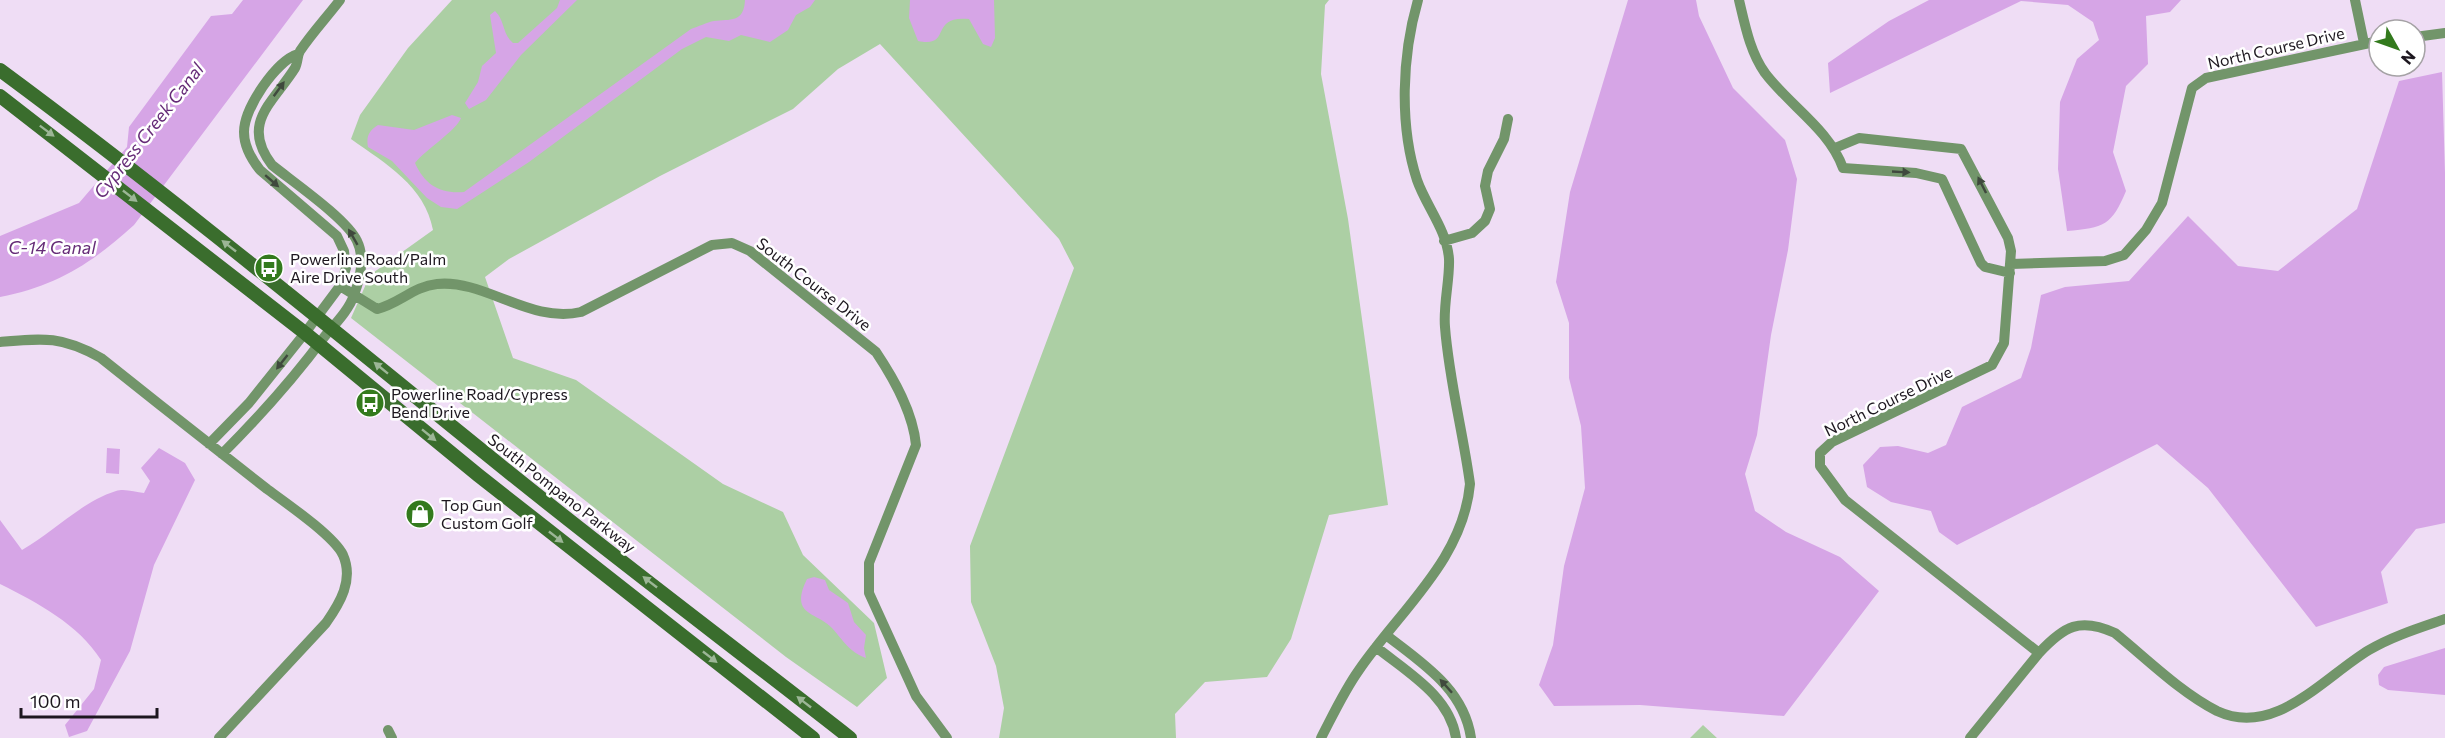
<svg xmlns="http://www.w3.org/2000/svg" width="2445" height="738" viewBox="0 0 2445 738" font-family="Commissioner,sans-serif">
  <rect width="100%" height="100%" fill="#efddf5"/>
  <!-- green -->
  <path fill="#accfa4" d="M452,0H1329L1325,5L1321,74L1348,219L1388,505L1329,515L1291,639L1267,677L1205,682L1175,714L1176,738H999L1004,708L996,666L971,602L970,546L1074,268L1059,239L880,44L838,69L793,109L660,176L509,259L485,277L513,358L576,380L723,484L783,512L803,555L874,623L887,678L857,707L786,657L351,318L370,275L433,230C425,186 386,164 351,139L360,115L408,48Z
    M1703,725L1717,738H1690Z"/>
  <!-- water -->
  <path fill="#d6a5e6" d="M243,0H303L134,225C92,263 57,286 0,297V236L79,203L127,147L129,127L211,16L232,14Z
    M560,0H577L521,55L486,100L469,109L465,103L478,82L482,66L496,53L490,15L495,11C505,20 502,34 513,43H518L557,8Z
    M745,0H815L810,7L796,15L788,30L770,42L741,35L729,41L706,37L682,49L529,162L457,209L441,207L427,198L392,161L368,147C366,136 369,131 378,125L414,130L452,115L461,118C457,130 425,150 415,163C425,185 440,194 464,192L691,29C698,27 707,22 714,21C730,19 744,23 745,0Z
    M910,0H994L995,38L991,47L983,44L969,19C928,15 953,48 918,41L909,18Z
    M1628,0H1696L1699,16L1733,88L1785,140L1797,179L1788,250L1771,335L1757,435L1745,474L1755,511L1786,532L1840,557L1879,591L1784,716L1640,705L1554,706L1539,685L1553,645L1564,566L1585,488L1581,426L1569,378V323L1556,282L1570,192Z
    M1929,0H2181L2170,12L2146,16L2148,64L2126,86L2113,152L2126,191C2112,225 2104,228 2067,231L2058,169L2060,102L2077,59L2099,40L2093,22L2068,5L2021,1L1830,93L1828,63L1889,21Z
    M2442,72L2445,173V523L2416,529L2381,572L2388,603L2316,627L2208,488L2157,444L1957,545L1939,532L1931,511L1891,502L1867,487L1863,465L1880,447L1898,446L1928,453L1946,445L1962,407L2021,378L2031,348L2041,295L2065,287L2129,281L2188,216L2238,266L2278,271L2357,209L2399,81Z
    M107,448L120,449L119,474L106,473Z
    M159,448L185,463L195,480L154,565L130,651L87,731L69,737L65,725L94,689L101,660C78,624 38,603 0,584V520L22,550C54,532 81,502 116,491C124,488 135,492 144,493L150,481L141,468Z
    M814,577L825,580L829,590L848,603L854,622L866,635L864,648L866,658C849,652 843,640 832,628C816,611 789,616 807,579Z
    M2445,648V695L2388,690L2379,685L2378,675L2384,667Z"/>
  <g fill="none" stroke-linecap="round" stroke-linejoin="round">
    <!-- street -->
    <path stroke="#72956a" stroke-width="10" d="M1739,0C1745,25 1750,52 1765,73C1790,106 1829,129 1843,168L1916,173L1942,179L1981,263L1985,267L2010,273
      M2355,0L2364,43
      M2415,37L2445,33
      M1835,148L1859,138L1961,149L2008,238L2011,251L2004,343L1992,365L1832,442L1820,453V466L1845,500L2039,653C2064,626 2080,617 2115,633C2147,659 2180,692 2217,711C2275,738 2324,677 2369,650C2393,636 2419,628 2445,619
      M1444,241L1472,233L1485,221L1490,209L1485,186L1488,171L1504,139L1508,119
      M2011,264L2105,261L2124,255L2146,230L2162,203L2192,88L2206,78L2379,41
      M340,286L377,309C399,304 414,286 437,284C485,279 530,324 581,312L712,245L732,243L750,251L876,352C894,379 913,412 916,445L869,563V593L916,696L947,738
      M0,342C44,338 62,336 101,358C156,402 212,446 267,489C286,503 334,536 343,555C354,580 340,603 326,623L219,738
      M209,444L249,403L305,333L340,286L346,268L344,251L337,236L260,170C252,160 244,147 244,132C244,108 276,61 298,54
      M222,454C259,417 294,378 325,336C335,324 349,310 354,295C360,279 365,257 357,241C347,219 293,182 272,165C240,123 273,103 295,68C298,63 297,56 300,51C312,33 327,17 340,0
      M1386,635C1422,663 1464,689 1471,738
      M1376,647C1407,672 1450,696 1456,738
      M388,730L392,738
      M1321,738C1333,715 1344,691 1359,670C1400,610 1463,560 1470,484C1463,432 1449,380 1445,327C1443,305 1450,279 1449,259C1447,230 1426,206 1417,180C1399,125 1402,55 1418,0
      M1970,738L2039,653"/>
    <!-- secondary -->
    <path stroke="#3a6d2d" stroke-width="14" d="M0,70C168,194 328,326 490,457C608,553 730,644 850,738
      M0,96L305,333L478,475L813,738"/>
  </g>
  <!-- one-way arrows -->
  <defs><path id="oneway-solid" d="M-6-.8H1V-3.2L6.5 0L1 3.2V.8H-6Z" transform="scale(1.5)"/></defs>
  <g fill="#3f493d">
    <use href="#oneway-solid" transform="translate(279 89) rotate(-54)"/>
    <use href="#oneway-solid" transform="translate(1901 172) rotate(3)"/>
    <use href="#oneway-solid" transform="translate(272 181) rotate(41)"/>
    <use href="#oneway-solid" transform="translate(1982 185) rotate(-117)"/>
    <use href="#oneway-solid" transform="translate(353 237) rotate(-120)"/>
    <use href="#oneway-solid" transform="translate(282 362) rotate(128)"/>
    <use href="#oneway-solid" transform="translate(1446 686) rotate(-132)"/>
  </g>
  <g fill="#9cb696">
    <use href="#oneway-solid" transform="translate(47 131) rotate(37)"/>
    <use href="#oneway-solid" transform="translate(130 196) rotate(38)"/>
    <use href="#oneway-solid" transform="translate(229 246) rotate(-142)"/>
    <use href="#oneway-solid" transform="translate(381 368) rotate(-141)"/>
    <use href="#oneway-solid" transform="translate(429 435) rotate(39)"/>
    <use href="#oneway-solid" transform="translate(556 537) rotate(38)"/>
    <use href="#oneway-solid" transform="translate(650 582) rotate(-142)"/>
    <use href="#oneway-solid" transform="translate(710 657) rotate(38)"/>
    <use href="#oneway-solid" transform="translate(804 702) rotate(-142)"/>
  </g>
  <!-- icons -->
  <defs>
    <g id="bus-disc" transform="scale(1.5)"><circle r="9.5" fill="#337a1d" stroke="#fff"/><path d="M-5-6H5V4H4V6H2V4H-2V6H-4V4H-5ZM-3.5-4V0h7V-4ZM-3.5 1.2v1.5H-2V1.2ZM2 1.2v1.5H3.5V1.2Z" fill="#fff"/></g>
    <g id="shop-disc" transform="scale(1.5)"><circle r="9.5" fill="#337a1d" stroke="#fff"/><path d="M-5-2.5h2.3a2.7 3.5 0 0 1 5.4 0H5L5.5 6h-11ZM-1.5-2.5h3a1.5 2.3 0 0 0-3 0Z" fill="#fff"/></g>
  </defs>
  <g fill-rule="evenodd">
    <use href="#bus-disc" x="269" y="268"/>
    <use href="#bus-disc" x="370" y="403"/>
    <use href="#shop-disc" x="420" y="514"/>
  </g>
  <g text-anchor="middle" stroke-width="5" stroke-linejoin="round" paint-order="stroke">
    <!-- street labels -->
    <g font-size="16" fill="#1d171f" stroke="#fff">
      <text transform="translate(2276 48) rotate(-13)" y="6">North Course Drive</text>
      <text transform="translate(814 284) rotate(38)" y="6">South Course Drive</text>
      <text transform="translate(1888 401) rotate(-26)" y="6">North Course Drive</text>
      <text transform="translate(562 493) rotate(38)" y="6">South Pompano Parkway</text>
    </g>
    <!-- poi labels -->
    <g font-size="16" fill="#1d171f" stroke="#fff" text-anchor="start">
      <text x="290" y="265">Powerline Road/Palm<tspan x="290" dy="18">Aire Drive South</tspan></text>
      <text x="391" y="400">Powerline Road/Cypress<tspan x="391" dy="18">Bend Drive</tspan></text>
      <text x="441" y="511">Top Gun<tspan x="441" dy="18">Custom Golf</tspan></text>
    </g>
    <!-- water labels -->
    <g font-size="18" font-style="italic" fill="#652b77" stroke="#fff">
      <text transform="translate(149 131) rotate(-52)" y="6">Cypress Creek Canal</text>
      <text x="52" y="254">C-14 Canal</text>
    </g>
  </g>
  <!-- north arrow -->
  <g transform="translate(2397 48) rotate(130)"><circle r="28" fill="#ffffff" stroke="#a5a2a5" stroke-width="1.5"/>
  <path d="M0-4.5L10 22L0 15L-10 22Z" fill="#337a1d"/>
  <text y="-9" font-size="16" font-weight="bold" text-anchor="middle" fill="#1d171f">N</text>
  </g>
  <!-- scale -->
  <path d="M21 708v9h136v-9" fill="none" stroke="#1d171f" stroke-width="3"/>
  <text x="30" y="708" font-size="18" fill="#1d171f" stroke="#ffffff" stroke-width="4.5" paint-order="stroke">100 m</text>
</svg>
